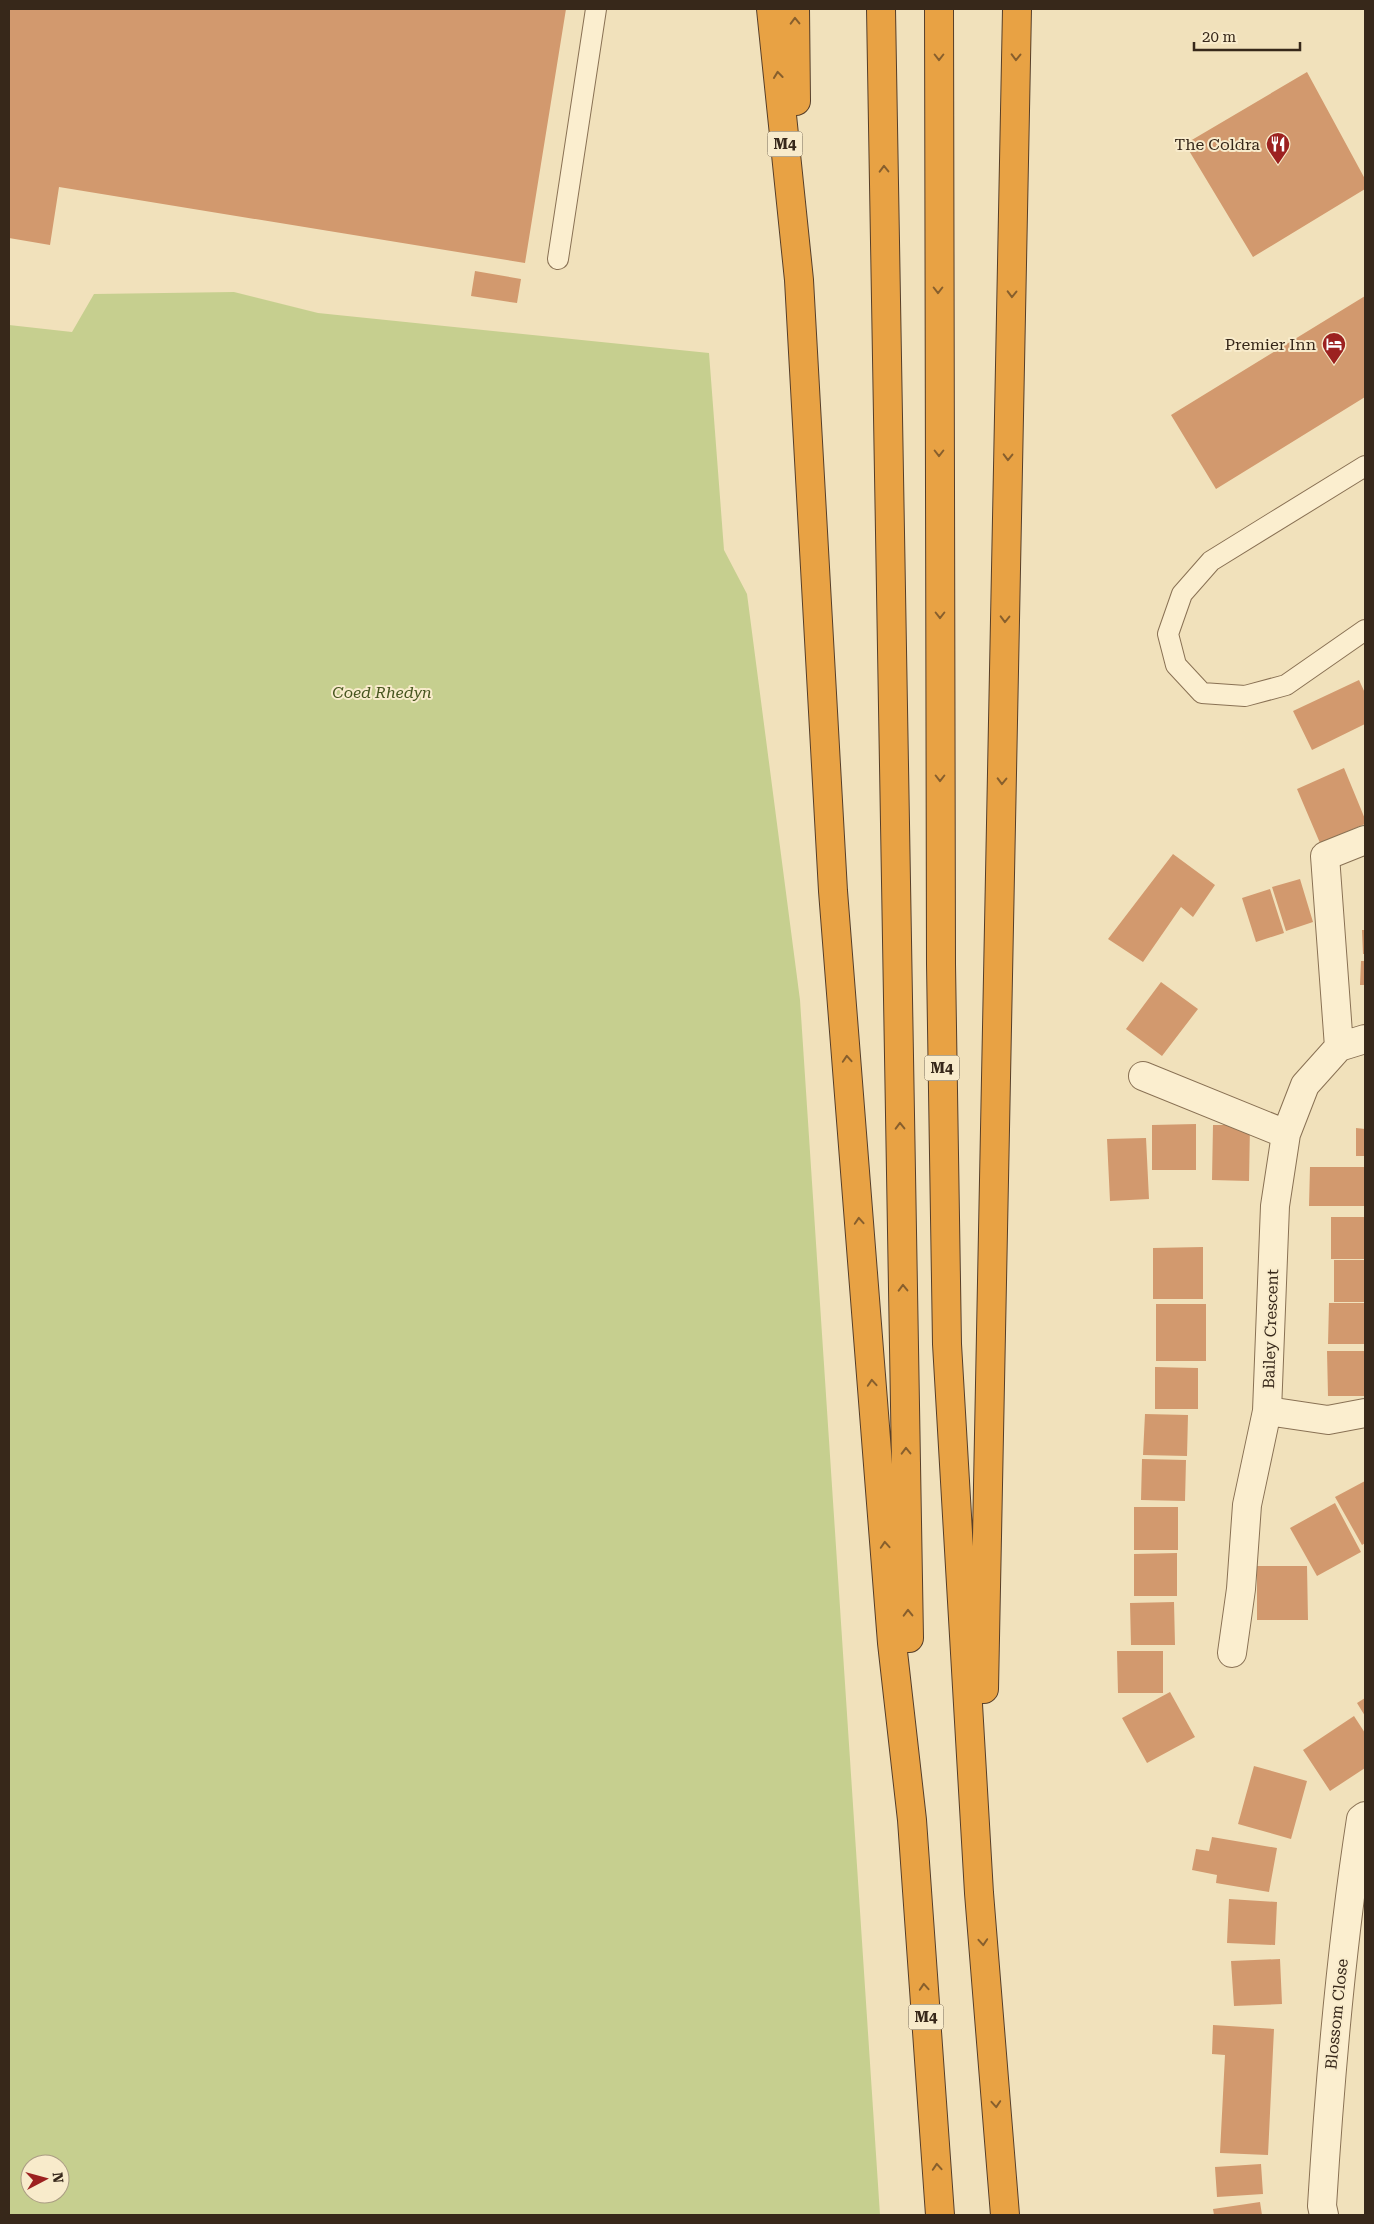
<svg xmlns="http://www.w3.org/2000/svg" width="1374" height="2224" viewBox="0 0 1374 2224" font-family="'Roboto Serif',serif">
  <rect width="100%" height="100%" fill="#f1e1bb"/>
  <!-- green -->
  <path fill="#c6cf8f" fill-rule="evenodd" d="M234,292L318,313L709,353L724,550L747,594L800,1000L880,2215H9V325L72,332L94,294ZM30,2164H60V2194H30Z"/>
  <!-- building -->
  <path fill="#d2996e" d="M9,9H566L525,263L59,187L50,245L9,238Z
    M1307,72L1365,179V189L1253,257L1185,144Z
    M475,271L521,279L517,303L471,296Z
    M1365,296V397L1216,489L1171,415Z
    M1359,680L1365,693V724L1312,750L1293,711Z
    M1344,768L1365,819V824L1320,843L1297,789Z
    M1173,854L1215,885L1193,917L1181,907L1143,962L1108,939Z
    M1300,879L1313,922L1286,931L1272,887Z
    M1270,889L1284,933L1256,942L1242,898Z
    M1362,930H1365V954H1363Z
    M1361,961H1365V985H1360Z
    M1161,982L1198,1009L1162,1056L1126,1029Z
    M1196,1124V1170H1152V1125Z
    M1213,1125H1250L1249,1181L1212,1180Z
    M1356,1128L1365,1129V1156H1356Z
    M1146,1138L1149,1199L1110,1201L1107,1139Z
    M1310,1167H1365V1206H1309Z
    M1331,1217H1365V1259H1331Z
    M1203,1247V1299H1153V1248Z
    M1334,1260H1365V1302H1334Z
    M1329,1303H1365V1344H1328Z
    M1156,1304H1206V1361H1156Z
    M1327,1351H1365V1396H1328Z
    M1155,1367L1198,1368V1409H1155Z
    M1145,1414L1188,1415L1187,1456L1143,1455Z
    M1142,1459L1186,1460L1185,1501L1141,1500Z
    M1365,1481V1543L1362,1545L1335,1497Z
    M1335,1503L1361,1552L1317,1576L1290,1528Z
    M1134,1507H1178V1550H1134Z
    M1177,1553V1596H1134V1554Z
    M1257,1566H1307L1308,1620H1257Z
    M1174,1602L1175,1645H1131L1130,1603Z
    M1117,1651H1163V1693H1118Z
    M1170,1692L1195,1737L1147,1763L1122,1718Z
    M1365,1698V1716L1357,1703Z
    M1354,1716L1365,1733V1768L1330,1791L1303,1750Z
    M1254,1766L1307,1781L1291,1839L1238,1824Z
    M1212,1837L1277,1848L1269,1892L1216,1883L1217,1875L1192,1870L1196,1849L1209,1851Z
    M1229,1899L1277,1902L1275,1945L1227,1943Z
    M1280,1959L1282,2004L1234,2006L1231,1961Z
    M1213,2025L1274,2029L1268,2155L1220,2153L1225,2055L1212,2054Z
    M1261,2164L1263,2194L1217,2197L1215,2167Z
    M1260,2202L1262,2215H1214L1213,2209Z"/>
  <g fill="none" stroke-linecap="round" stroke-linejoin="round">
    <!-- service casing -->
    <g stroke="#897154" stroke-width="22">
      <path id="service" d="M558,259L596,9
        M1365,466L1211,561L1182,594L1168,634L1176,665L1202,693L1245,696L1286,685L1365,630"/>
    </g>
    <!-- minor casing -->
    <g stroke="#897154" stroke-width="30">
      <path id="minor" d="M1339,1047L1325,856L1365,840
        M1143,1076L1286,1134
        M1267,1411L1328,1420L1365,1413
        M1232,1653L1241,1589L1247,1505L1267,1411L1275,1206L1286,1134L1305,1085L1339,1047L1365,1039
        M1324,2215L1322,2206C1330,2076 1341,1948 1361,1819L1365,1816"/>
    </g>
    <!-- motorway casing -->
    <g stroke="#563e29" stroke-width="30">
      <path id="motorway" d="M771,9L799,280L833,891L892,1643L912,1820L940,2215
        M795,9L796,101
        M881,9L909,1638
        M939,9L941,964L947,1344L979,1893L1005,2215
        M984,1689L1017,9"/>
    </g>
    <!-- service -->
    <use href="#service" stroke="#fbeecf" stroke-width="20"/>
    <!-- minor -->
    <use href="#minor" stroke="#fbeecf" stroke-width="28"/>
    <!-- motorway -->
    <use href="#motorway" stroke="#e8a244" stroke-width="28"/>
  </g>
  <!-- one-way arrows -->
  <defs><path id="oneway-chevron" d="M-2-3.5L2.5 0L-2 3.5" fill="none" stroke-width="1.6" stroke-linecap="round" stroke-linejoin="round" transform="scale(1.25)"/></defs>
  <g stroke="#875f2d">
    <use href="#oneway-chevron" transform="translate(795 21) rotate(-91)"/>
    <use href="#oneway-chevron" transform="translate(939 57) rotate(90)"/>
    <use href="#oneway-chevron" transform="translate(1016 57) rotate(91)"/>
    <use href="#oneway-chevron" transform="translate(778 75) rotate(-96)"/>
    <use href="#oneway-chevron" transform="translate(884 169) rotate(-91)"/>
    <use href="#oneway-chevron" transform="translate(938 290) rotate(90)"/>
    <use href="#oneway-chevron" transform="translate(1012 294) rotate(91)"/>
    <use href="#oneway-chevron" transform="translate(939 453) rotate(90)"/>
    <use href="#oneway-chevron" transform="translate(1008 457) rotate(91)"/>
    <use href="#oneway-chevron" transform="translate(940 615) rotate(90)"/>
    <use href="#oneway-chevron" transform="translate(1005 619) rotate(91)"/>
    <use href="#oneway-chevron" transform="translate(940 778) rotate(90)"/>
    <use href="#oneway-chevron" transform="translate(1002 781) rotate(91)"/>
    <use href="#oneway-chevron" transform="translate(847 1059) rotate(-94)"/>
    <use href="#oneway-chevron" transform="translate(900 1126) rotate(-91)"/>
    <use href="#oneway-chevron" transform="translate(859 1221) rotate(-94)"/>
    <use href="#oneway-chevron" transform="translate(903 1288) rotate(-91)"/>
    <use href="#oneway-chevron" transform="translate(872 1383) rotate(-94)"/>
    <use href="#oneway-chevron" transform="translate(906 1451) rotate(-91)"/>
    <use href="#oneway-chevron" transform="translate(885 1545) rotate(-94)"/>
    <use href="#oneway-chevron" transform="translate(908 1613) rotate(-91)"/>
    <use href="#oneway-chevron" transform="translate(983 1942) rotate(86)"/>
    <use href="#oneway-chevron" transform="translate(924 1987) rotate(-94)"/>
    <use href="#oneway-chevron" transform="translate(996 2104) rotate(86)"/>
    <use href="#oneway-chevron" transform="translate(937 2167) rotate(-94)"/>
  </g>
  <!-- icons -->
  <defs>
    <g id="restaurant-pin" transform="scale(1.25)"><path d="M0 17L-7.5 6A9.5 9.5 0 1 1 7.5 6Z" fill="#9c2120" stroke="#f8ebcb"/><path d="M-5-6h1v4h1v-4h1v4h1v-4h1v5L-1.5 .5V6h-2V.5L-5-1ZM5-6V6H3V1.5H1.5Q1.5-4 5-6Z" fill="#fff"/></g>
    <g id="hotel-pin" transform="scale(1.25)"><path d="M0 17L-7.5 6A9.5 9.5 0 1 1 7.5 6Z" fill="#9c2120" stroke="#f8ebcb"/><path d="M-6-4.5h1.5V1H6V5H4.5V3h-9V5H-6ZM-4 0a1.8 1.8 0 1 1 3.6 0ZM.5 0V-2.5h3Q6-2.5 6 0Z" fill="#fff"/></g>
  </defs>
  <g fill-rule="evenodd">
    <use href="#restaurant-pin" x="1278" y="144"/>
    <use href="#hotel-pin" x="1334" y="344"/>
  </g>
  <g text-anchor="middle" stroke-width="4" stroke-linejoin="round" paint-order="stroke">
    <!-- shield labels -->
    <g fill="#f8ebcb" stroke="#71624f" stroke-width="1">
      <rect x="767.5" y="131.5" width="35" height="25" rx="4"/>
      <rect x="924.5" y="1055.5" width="35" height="25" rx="4"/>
      <rect x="908.5" y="2004.5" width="35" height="25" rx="4"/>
    </g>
    <g font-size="15" font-weight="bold" fill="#37281a">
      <text x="785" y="149">M4</text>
      <text x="942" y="1073">M4</text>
      <text x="926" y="2022">M4</text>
    </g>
    <!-- poi labels -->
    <g font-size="16" fill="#37281a" stroke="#f8ebcb" text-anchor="end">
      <text x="1260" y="150">The Coldra</text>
      <text x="1316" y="350">Premier Inn</text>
    </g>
    <!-- park labels -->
    <g font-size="16" font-style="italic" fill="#46551f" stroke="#f8ebcb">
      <text x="382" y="698">Coed Rhedyn</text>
    </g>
    <!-- street labels -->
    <g font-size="16" fill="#37281a" stroke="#f8ebcb">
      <text transform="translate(1270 1329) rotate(-88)" y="6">Bailey Crescent</text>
      <text transform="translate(1336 2014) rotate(-84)" y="6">Blossom Close</text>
    </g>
  </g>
  <!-- border -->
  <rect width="1374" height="2224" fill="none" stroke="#37281a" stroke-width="20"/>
  <!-- north arrow -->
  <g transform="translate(45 2179) rotate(84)"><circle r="24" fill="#f8ebcb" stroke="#ab9d84"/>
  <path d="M0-4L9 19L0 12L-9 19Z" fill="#9c2120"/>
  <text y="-8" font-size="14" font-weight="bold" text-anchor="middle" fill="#37281a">N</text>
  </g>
  <!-- scale -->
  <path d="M1194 42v8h106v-8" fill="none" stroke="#37281a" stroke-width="2.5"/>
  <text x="1202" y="42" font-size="15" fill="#37281a" stroke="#f8ebcb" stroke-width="4" paint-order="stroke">20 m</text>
</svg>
